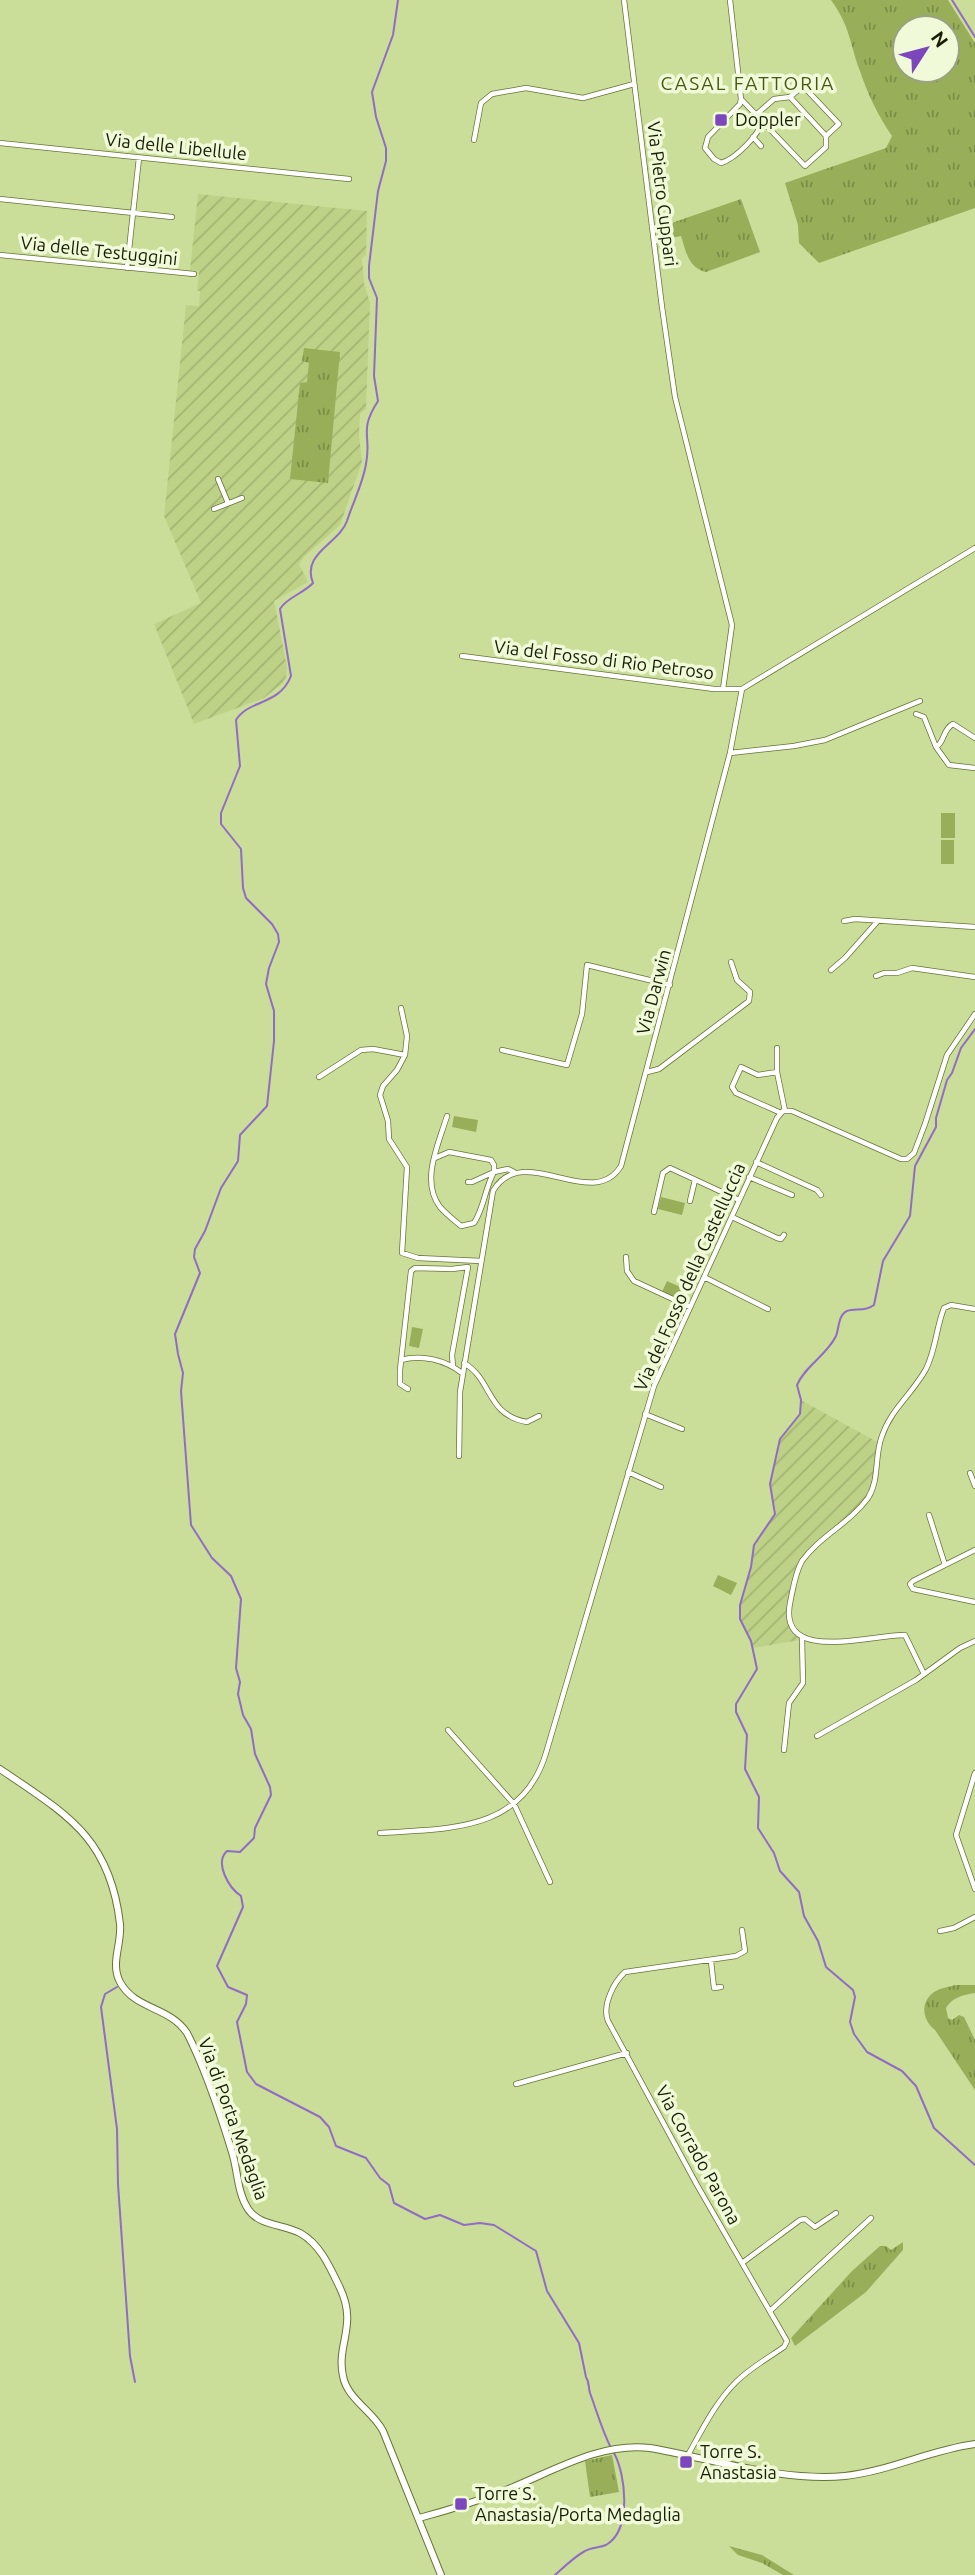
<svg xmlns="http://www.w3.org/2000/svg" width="975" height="2575" viewBox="0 0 975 2575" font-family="Ubuntu,sans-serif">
  <defs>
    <pattern id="industrial-furrows" width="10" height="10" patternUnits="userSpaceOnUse" patternTransform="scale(1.75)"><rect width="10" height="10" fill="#bed287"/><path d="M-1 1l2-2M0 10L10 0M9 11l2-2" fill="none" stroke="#a3b473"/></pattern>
    <pattern id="grass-tufts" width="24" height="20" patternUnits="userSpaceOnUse" patternTransform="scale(1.75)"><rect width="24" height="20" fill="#98ae58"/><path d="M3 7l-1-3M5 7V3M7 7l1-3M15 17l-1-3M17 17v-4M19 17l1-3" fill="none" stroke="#7b8d47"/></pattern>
  </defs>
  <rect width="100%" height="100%" fill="#cade99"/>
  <!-- industrial -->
  <path fill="url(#industrial-furrows)" d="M198,194L367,211L366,255L362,258L364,283L370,303L366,409L360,414L359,434L362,462L340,525L304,557L299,564L308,582L274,601L287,667L286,677L282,684L264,698L194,724L154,624L201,603L164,516L186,305L199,306L200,291H197L199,271L190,270Z
    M801,1400L879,1443L871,1492L861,1506L802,1561L791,1600L793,1629L806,1639L753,1648L740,1619L741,1600L751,1567L754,1545L776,1511L770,1484L780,1439L800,1414Z"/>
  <!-- grass -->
  <path fill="url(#grass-tufts)" fill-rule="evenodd" d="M831,0H948L975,43V208L819,263L799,243L798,225L785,183L886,148L892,136C879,117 867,93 860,71C849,42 851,28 831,0ZM905,28H947V70H905Z
    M741,199L760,252L706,272C688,268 686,251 681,236L657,241V228Z
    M304,348L340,352L328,483L290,479L300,383L307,382L309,363L302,361Z
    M955,1985H975V1993C962,1995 953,1997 946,2008L948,2018L952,2020L959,2015L964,2017L975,2040V2090L935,2030C923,2021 919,2003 934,1992C940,1988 949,1987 955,1985Z
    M903,2242V2250L866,2292L795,2346L791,2338L852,2271L880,2246H886L891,2250Z
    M612,2455L619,2492L590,2497L585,2461Z
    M729,2546L762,2555L794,2575H783L762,2563L738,2555Z"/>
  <!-- park -->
  <path fill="#98ae58" d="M941,813H955V838H941Z
    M941,840H954V864H941Z
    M454,1116L478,1120L476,1132L452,1127Z
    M661,1197L685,1203L682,1215L658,1209Z
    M667,1281L689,1291L684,1302L662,1292Z
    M412,1327L423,1329L419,1348L409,1346Z
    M718,1575L737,1583L731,1595L713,1586Z"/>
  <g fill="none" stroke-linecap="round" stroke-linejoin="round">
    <!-- stream -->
    <path stroke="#906cc5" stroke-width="2" d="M398,0L393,35L372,92L376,117L386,148V161L378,191L369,266V278L377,298L374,376L378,401C358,432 372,435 366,464C363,483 353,502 347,521C339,544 301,553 313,583C304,593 286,598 280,609L291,676C279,706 249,699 236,720L240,766L221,813V824L241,849L243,888L246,898L272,924L278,934L279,942L269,968L266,984L274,1011V1041L267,1106L240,1135L238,1161L221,1188L205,1231L195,1249L194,1257L200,1273L175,1334L178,1354L183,1373L181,1391L191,1525L212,1558L231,1576L241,1599L236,1668L240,1682L238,1694L243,1715L251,1729L255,1754L270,1787L271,1795L255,1828L254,1838L240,1852L227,1851C214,1863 229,1888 241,1896L243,1907L217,1966L228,1987L247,1995L246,2004L237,2022L247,2072L256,2084L320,2117L329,2127L336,2146L366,2158L380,2178L389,2185L394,2203L425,2219L440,2215L464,2225L480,2223L494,2225L536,2251L547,2291L579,2343L586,2377C590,2383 588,2387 590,2393C597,2412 602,2430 611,2448
      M952,0L975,37
      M975,1029L961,1048L952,1073L947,1080L936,1118V1127L915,1166L910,1216L883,1261L874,1305C865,1312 856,1308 847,1311C838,1315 839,1329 836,1336C827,1355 805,1366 797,1385L801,1400L800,1414L780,1439L770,1484L775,1514L754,1545L751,1567L740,1605V1619L751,1641L757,1669L736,1704V1712L747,1735L745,1769L759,1797L758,1828L774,1853L780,1871L799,1892L804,1916L818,1941L826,1967L853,1990L855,1997L850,2022L854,2034L867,2052L902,2071L916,2086L934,2128L975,2165
      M117,1987L105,1994L101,2007L117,2129L118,2184L130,2356L135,2382
      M555,2575C564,2567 574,2557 585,2551C591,2547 599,2548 606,2545C632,2530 626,2475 614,2453"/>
    <!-- minor casing -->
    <g stroke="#657534" stroke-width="6">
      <path id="minor" d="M624,0L662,307L675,397L732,625L723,689
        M730,0L741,99L805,166L826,147V136L839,124L803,86L790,97L774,99L757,114
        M790,97L826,136
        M741,99L740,104L708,137L705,148L714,159L721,163C735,159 762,133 762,119
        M753,137L761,146
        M474,140L481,103L492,94L526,88L583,98L634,84
        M0,143L349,179
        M0,199L172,217
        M0,255L194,274
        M127,268L139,158
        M218,479L228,503
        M214,509L242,498
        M462,656L714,689H742L975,548
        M916,714L924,717L936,747L949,765L975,768
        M936,747C945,742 942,730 953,724L975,738
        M730,753L794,746L825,740L920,701
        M844,921L855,919L975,927
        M831,970L845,958L877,922
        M876,976L884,973H897L912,968L975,977
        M401,1008L407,1036L405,1055L397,1070L383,1086L380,1095L388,1121L389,1139L407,1167L402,1253L418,1258L481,1261
        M777,1048V1072L785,1111
        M502,1050L567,1065L582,1014L587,965L670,985
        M647,1072L659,1069L749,1001L750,992L737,980L731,962
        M777,1072L758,1075L741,1067L732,1087L736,1093L781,1113
        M319,1077L361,1050L373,1049L405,1055
        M447,1116C439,1143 420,1181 440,1207C446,1214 454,1220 461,1226L474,1223C484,1208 485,1188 494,1172L508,1169L514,1172
        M435,1158L449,1152L491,1160L494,1165V1172L472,1182H468
        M756,1162L817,1190L821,1195
        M749,1177L792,1195
        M690,1201L695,1180
        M654,1212L663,1173L670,1168L739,1200
        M732,1217L777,1238L781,1239L784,1235
        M626,1257L627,1271L634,1281L690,1307
        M704,1277L768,1309
        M401,1360C422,1354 445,1360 462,1373
        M464,1363C493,1380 486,1415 527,1422L539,1416
        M408,1389L400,1384V1370L411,1271L415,1268L452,1269L468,1267L452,1355L453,1366
        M645,1414L682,1429
        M459,1456L460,1392L493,1191C523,1140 592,1213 621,1166L730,753L742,689
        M628,1472L661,1487
        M970,1473L975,1486
        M929,1515L945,1565
        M975,1550L913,1581L910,1584L913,1589L975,1602
        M924,1674L905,1635C872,1634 778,1665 790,1603C793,1589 795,1573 802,1561C820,1536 850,1523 868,1498C880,1479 874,1456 882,1436C891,1409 913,1393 926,1369C936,1349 936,1328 944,1308L951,1305L975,1309
        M448,1730L514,1804L550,1882
        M817,1736L916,1680L960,1648L975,1641
        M784,1750L789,1703L803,1683L802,1638
        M975,1773L956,1835L975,1889
        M380,1833C448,1828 522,1833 546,1753L654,1386L777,1118L783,1111H792L901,1159H907L914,1153L925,1124L947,1055L975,1014
        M940,1931L954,1928L975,1917
        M711,1961L714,1988L721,1987
        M516,2084L627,2053
        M742,2263L800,2220L805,2219L815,2227L836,2213
        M770,2311L871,2218
        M688,2455C702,2430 715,2403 736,2382C750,2368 768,2358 784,2347L787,2341L697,2185L608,2021C602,2006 613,1983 625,1972L736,1956L745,1951L742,1930"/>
    </g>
    <!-- tertiary casing -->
    <g stroke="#657534" stroke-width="8">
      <path id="tertiary" d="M0,1769C66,1814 110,1837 120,1924C122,1944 110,1963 120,1982C135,2010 169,2006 187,2033C206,2070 220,2113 232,2152C238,2171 237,2192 248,2209C259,2226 283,2224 300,2233C320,2244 330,2267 340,2288C358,2326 336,2344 343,2376C347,2399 373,2411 383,2431L441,2575
        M419,2518C449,2510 478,2501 506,2490C552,2472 599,2442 650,2448C713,2459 782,2482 845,2476C890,2471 930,2450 975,2444"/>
    </g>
    <!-- minor -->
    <use href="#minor" stroke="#fff" stroke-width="4.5"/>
    <!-- tertiary -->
    <use href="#tertiary" stroke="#fff" stroke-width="6"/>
  </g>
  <!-- markers -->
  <g fill="#7c46bd" stroke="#f0fad8" stroke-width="2.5">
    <rect x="714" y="113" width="14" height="14" rx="3.5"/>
    <rect x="679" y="2455" width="14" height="14" rx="3.5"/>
    <rect x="454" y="2497" width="14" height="14" rx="3.5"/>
  </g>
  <g text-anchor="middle" stroke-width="7" stroke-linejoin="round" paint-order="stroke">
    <!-- poi labels -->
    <g font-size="18" fill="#181e04" stroke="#f0fad8" text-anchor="start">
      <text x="735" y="126">Doppler</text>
      <text x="700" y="2458">Torre S.<tspan x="700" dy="21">Anastasia</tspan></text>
      <text x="475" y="2500">Torre S.<tspan x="475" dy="21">Anastasia/Porta Medaglia</tspan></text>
    </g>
    <!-- street labels -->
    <g font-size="18" fill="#181e04" stroke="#f0fad8">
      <text transform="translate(176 147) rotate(6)" y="6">Via delle Libellule</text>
      <text transform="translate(662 194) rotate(83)" y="6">Via Pietro Cuppari</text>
      <text transform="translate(99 251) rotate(6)" y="6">Via delle Testuggini</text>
      <text transform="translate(604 660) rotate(7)" y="6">Via del Fosso di Rio Petroso</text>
      <text transform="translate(654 992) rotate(-75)" y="6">Via Darwin</text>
      <text transform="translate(690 1277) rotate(-66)" y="6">Via del Fosso della Castelluccia</text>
      <text transform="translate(233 2119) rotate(70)" y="6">Via di Porta Medaglia</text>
      <text transform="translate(698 2155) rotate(61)" y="6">Via Corrado Parona</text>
    </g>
    <!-- neighbourhood labels -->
    <g font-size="19" letter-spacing="2" fill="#485712" stroke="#f0fad8">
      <text x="748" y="90">CASAL FATTORIA</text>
    </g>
  </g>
  <!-- north arrow -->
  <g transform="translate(926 49) rotate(54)"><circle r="33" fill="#f0fad8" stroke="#9aa283" stroke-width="2"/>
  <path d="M0-5L12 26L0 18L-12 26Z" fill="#7c46bd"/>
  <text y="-10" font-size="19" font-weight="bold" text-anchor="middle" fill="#181e04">N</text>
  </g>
</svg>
